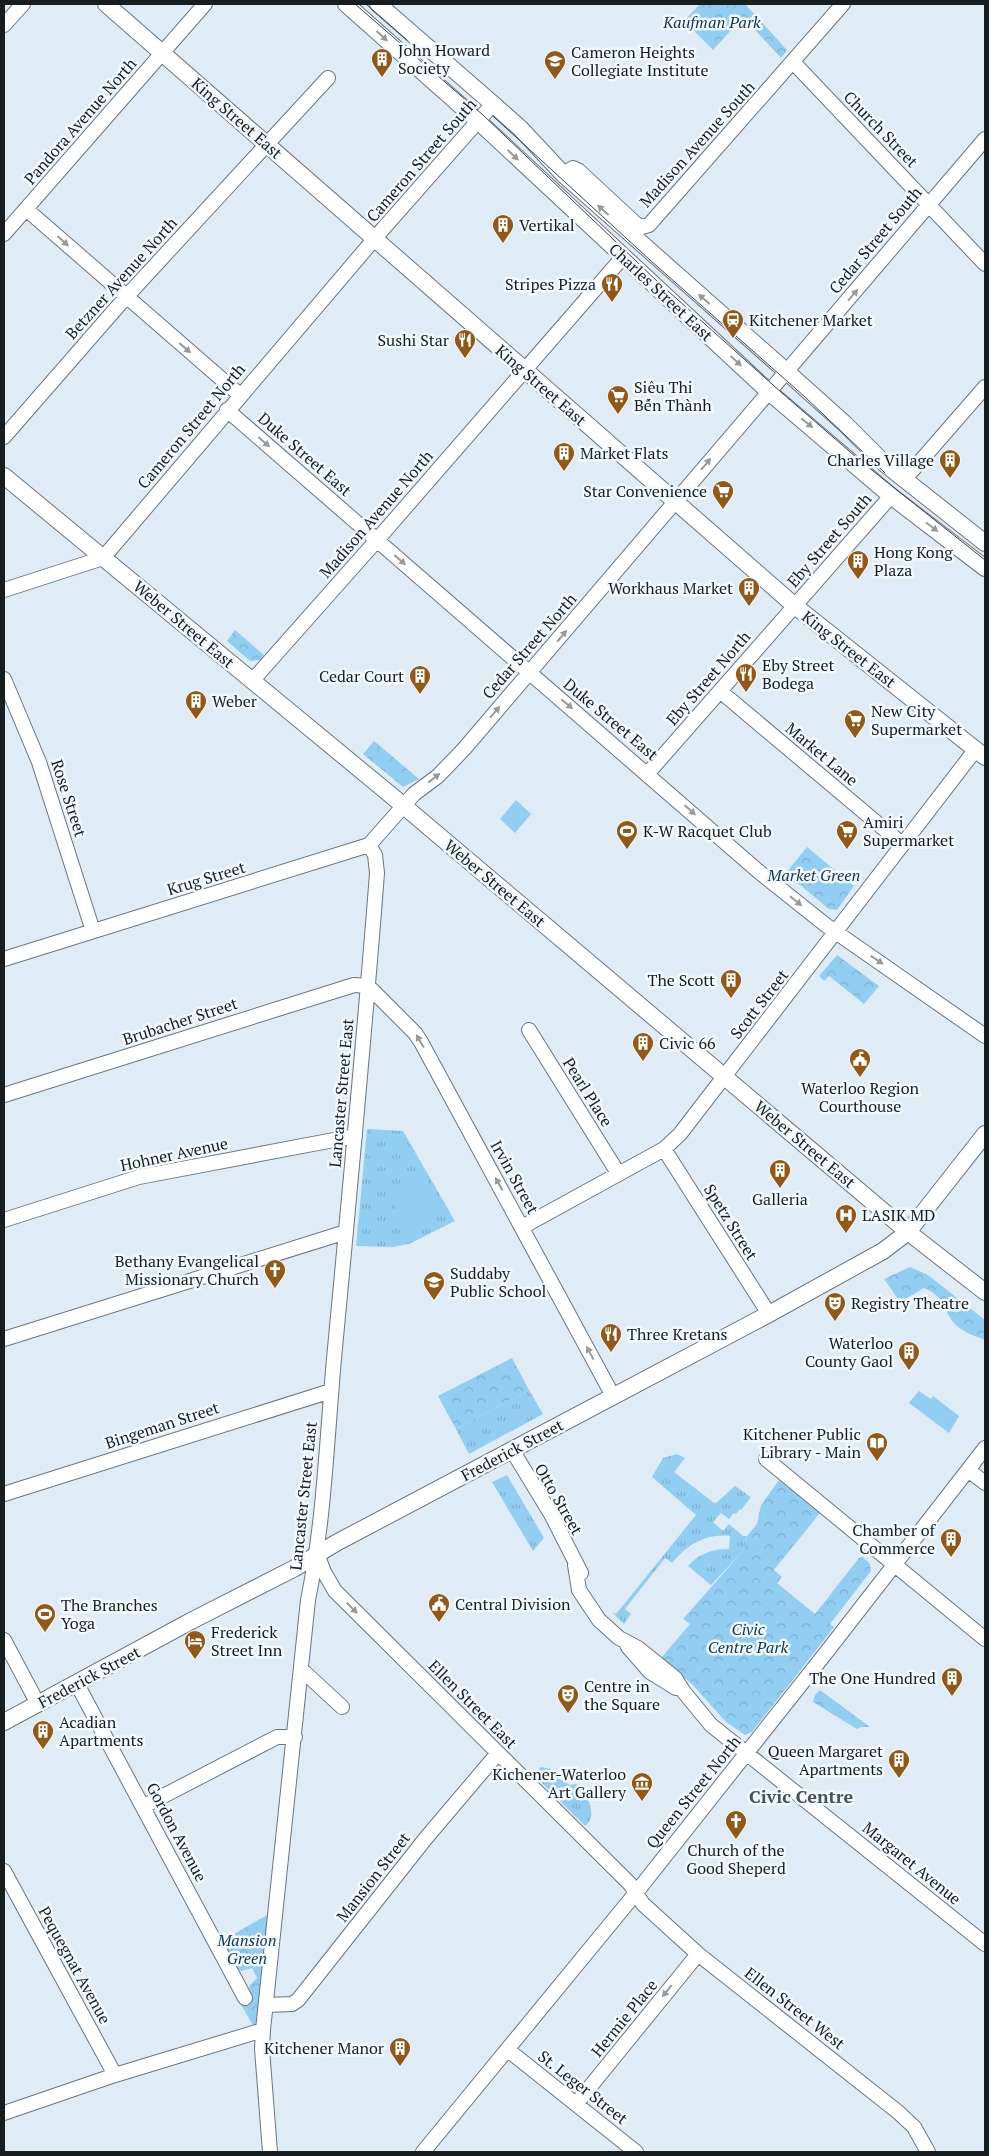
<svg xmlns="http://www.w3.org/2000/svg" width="989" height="2156" viewBox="0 0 989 2156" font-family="'PT Serif',serif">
  <defs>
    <pattern id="grass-tufts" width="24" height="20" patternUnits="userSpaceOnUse" patternTransform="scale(1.25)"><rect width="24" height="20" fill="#92cef2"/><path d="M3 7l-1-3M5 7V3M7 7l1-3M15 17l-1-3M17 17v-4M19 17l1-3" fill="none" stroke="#7db0cf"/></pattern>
    <pattern id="forest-crowns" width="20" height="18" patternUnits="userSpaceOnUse" patternTransform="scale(1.25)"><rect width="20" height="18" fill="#92cef2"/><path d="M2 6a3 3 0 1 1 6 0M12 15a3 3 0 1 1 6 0" fill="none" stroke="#7db0cf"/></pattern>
  </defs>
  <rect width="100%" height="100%" fill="#e0ecf5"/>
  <!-- grass -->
  <path fill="url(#grass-tufts)" d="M367,1129L403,1131L455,1221L409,1244L392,1247L356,1246Z
    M529,1390L543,1414L469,1454L456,1429Z
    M677,1454L685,1458L674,1472L713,1502L716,1503L735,1486L751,1497L741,1510L740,1509L736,1514L734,1513L729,1519L721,1513L713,1522L723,1531L729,1524L743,1536H747L743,1551L711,1585L688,1566C700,1553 712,1549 729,1549L730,1536C706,1533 687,1545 672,1563L665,1558L625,1609L631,1614L624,1624L612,1612L616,1614L696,1515L652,1477L663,1458Z
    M507,1475L544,1538L533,1551L492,1482Z
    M541,1767L551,1769L552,1775L570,1785L576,1784C587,1790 599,1818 585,1826L535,1776L536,1772Z"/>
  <!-- forest -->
  <path fill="url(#forest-crowns)" d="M700,4H745L787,50L781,58L743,17L713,50L684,21Z
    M235,630L264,655L260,660L250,661L227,641Z
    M374,741L419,779L403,787L363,754Z
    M807,847L854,886L837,910L829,909L800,885L781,879Z
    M837,955L879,986L864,1004L829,976L824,981L819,976Z
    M910,1267L928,1275L985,1320V1340C975,1336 965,1333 957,1326C942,1312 947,1297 924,1288L900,1302L884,1279Z
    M512,1358L529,1390L456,1429L438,1396Z
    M779,1480L820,1513L774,1570L782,1577L777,1583L815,1614L859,1558L863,1557L870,1564L871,1571L830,1624L834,1627L752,1732L745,1735L726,1722L691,1683L661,1658L690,1624L683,1619L743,1551L747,1536L757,1524L761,1505Z
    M820,1690L870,1727H861L857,1729L813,1702L815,1695Z
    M267,1915L264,1979L257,2024L254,2027L240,2003L252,1996L249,1986L257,1978L252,1968L241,1971L237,1968L222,1941Z"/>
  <!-- garden -->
  <path fill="#92cef2" d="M516,800L531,814L515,833L500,819Z
    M425,1175L441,1212L404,1224L393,1201L401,1183Z
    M919,1391L931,1399L933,1396L959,1416L949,1433L909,1403Z"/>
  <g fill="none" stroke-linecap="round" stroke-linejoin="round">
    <!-- minor casing -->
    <g stroke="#6a757d" stroke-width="16">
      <path id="minor" d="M4,25L23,4
        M793,62L985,264
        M563,174L573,168L579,171L636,224L642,227L649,225L843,4
        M26,209L240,395
        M4,234L205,4
        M227,410L758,871L827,926L985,1036
        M4,437L126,297L328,78
        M904,480L985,387
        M4,590L103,558L382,230L493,104
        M4,679L39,762L93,931
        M252,681L377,540L623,257
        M720,691L902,844
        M648,773L891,496
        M4,959L369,845L414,794L438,776L464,749L985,139
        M368,986L415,1033L421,1042L613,1396
        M529,1030L618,1173
        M4,1095L354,985L368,986
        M664,1149L769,1314
        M4,1220L139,1177L355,1136
        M522,1227L664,1149L680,1134L976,749
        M4,1339L346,1232
        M512,1450L551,1514L581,1573
        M766,1459L985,1639
        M968,1470L985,1483
        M4,1494L331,1391
        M317,1554L324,1572L335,1591L630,1884L643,1904L698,1954L898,2112L914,2127L928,2152
        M575,1565L579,1590L599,1620L619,1638L638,1648L675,1678L683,1691L711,1725L985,1944
        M4,1640L38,1704
        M628,1647L650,1672L676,1688
        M302,1670L342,1707
        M77,1684L245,1998
        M144,1806L277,1737H295
        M4,1871L115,2075
        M267,2005L292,2004L298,2000L426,1838L498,1753
        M508,2050L636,2152
        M576,2104L698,1954
        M4,2113L115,2075L263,2030
        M270,2152L262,2049L263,2030L308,1600C325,1517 327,1432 335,1348C350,1189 365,1031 377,873L375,855L369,845
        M423,2152L635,1894L825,1654L985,1448"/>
    </g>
    <!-- major casing -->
    <g stroke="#6a757d" stroke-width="18">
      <path id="major" d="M106,4L795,606L985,757
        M346,4L478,121L769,392L891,496L985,568
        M378,4L493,104L521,129L563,174L787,372L845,424L885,464L985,543
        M4,476L392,796L908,1232L985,1292
        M4,1722L191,1621L295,1568L336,1543L769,1314L883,1251L908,1232L985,1134"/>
    </g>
    <!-- minor -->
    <use href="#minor" stroke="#fff" stroke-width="14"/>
    <!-- major -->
    <use href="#major" stroke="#fff" stroke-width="16"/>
    <!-- tram -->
    <path stroke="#3c4246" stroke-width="1" d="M355,4L483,115L658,282L782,393L863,463L985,560
      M366,4L407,40
      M493,116L650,260L805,397L885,473"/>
  </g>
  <!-- one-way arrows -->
  <defs><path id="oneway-solid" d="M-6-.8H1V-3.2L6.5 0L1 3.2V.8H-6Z" transform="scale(1.25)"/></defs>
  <g fill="#97999a">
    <use href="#oneway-solid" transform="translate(382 36) rotate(42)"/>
    <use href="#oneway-solid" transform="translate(513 155) rotate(43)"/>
    <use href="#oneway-solid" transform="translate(603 210) rotate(-138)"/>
    <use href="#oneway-solid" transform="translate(63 241) rotate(42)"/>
    <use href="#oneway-solid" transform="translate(853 295) rotate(-49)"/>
    <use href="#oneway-solid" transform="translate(704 299) rotate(-139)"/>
    <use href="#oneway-solid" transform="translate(185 348) rotate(41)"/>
    <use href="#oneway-solid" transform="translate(736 361) rotate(43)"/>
    <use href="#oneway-solid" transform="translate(807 423) rotate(39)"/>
    <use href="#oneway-solid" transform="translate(264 442) rotate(41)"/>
    <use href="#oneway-solid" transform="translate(706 464) rotate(-50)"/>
    <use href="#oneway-solid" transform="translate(932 527) rotate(37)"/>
    <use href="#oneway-solid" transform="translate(400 560) rotate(41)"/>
    <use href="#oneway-solid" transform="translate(562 636) rotate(-50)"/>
    <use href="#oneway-solid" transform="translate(567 704) rotate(40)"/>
    <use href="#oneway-solid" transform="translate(495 712) rotate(-49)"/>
    <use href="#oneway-solid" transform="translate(434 778) rotate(-38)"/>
    <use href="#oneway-solid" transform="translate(690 810) rotate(42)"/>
    <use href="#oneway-solid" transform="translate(796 901) rotate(38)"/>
    <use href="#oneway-solid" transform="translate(877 960) rotate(34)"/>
    <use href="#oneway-solid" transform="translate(420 1041) rotate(-120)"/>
    <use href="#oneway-solid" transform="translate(499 1184) rotate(-119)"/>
    <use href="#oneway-solid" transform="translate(590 1353) rotate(-118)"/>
    <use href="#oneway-solid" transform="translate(352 1608) rotate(45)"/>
    <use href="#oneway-solid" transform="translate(667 1991) rotate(129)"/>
  </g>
  <!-- icons -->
  <defs>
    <g id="building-pin" transform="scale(1.125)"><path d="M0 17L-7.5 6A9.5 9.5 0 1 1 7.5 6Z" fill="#925815" stroke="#f1f9fe"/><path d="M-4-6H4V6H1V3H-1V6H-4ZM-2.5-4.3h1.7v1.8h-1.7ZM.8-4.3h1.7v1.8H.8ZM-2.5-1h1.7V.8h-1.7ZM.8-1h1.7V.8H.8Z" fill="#fff"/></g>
    <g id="school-pin" transform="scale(1.125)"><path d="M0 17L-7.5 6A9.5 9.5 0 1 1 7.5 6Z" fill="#925815" stroke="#f1f9fe"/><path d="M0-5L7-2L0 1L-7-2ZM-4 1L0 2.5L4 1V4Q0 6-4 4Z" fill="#fff"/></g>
    <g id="restaurant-pin" transform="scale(1.125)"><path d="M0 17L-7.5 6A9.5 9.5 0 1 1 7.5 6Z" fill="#925815" stroke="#f1f9fe"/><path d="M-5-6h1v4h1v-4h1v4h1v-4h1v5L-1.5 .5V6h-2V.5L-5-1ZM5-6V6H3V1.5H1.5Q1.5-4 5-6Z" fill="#fff"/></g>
    <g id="station-pin" transform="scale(1.125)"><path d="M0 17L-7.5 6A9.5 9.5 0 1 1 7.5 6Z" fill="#925815" stroke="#f1f9fe"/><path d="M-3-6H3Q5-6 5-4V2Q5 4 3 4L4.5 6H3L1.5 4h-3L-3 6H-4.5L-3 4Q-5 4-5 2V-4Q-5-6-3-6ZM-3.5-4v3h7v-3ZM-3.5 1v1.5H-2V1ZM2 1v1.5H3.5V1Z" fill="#fff"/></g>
    <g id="supermarket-pin" transform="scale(1.125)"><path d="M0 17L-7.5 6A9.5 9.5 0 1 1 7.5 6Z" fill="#925815" stroke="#f1f9fe"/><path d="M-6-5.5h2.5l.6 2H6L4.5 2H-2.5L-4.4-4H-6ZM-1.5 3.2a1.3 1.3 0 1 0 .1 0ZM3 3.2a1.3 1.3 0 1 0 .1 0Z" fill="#fff"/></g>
    <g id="stadium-pin" transform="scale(1.125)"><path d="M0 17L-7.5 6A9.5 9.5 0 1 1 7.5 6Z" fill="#925815" stroke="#f1f9fe"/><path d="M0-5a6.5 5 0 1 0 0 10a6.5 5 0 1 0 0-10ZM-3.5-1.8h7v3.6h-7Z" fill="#fff"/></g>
    <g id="civic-pin" transform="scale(1.125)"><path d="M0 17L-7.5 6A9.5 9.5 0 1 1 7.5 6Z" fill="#925815" stroke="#f1f9fe"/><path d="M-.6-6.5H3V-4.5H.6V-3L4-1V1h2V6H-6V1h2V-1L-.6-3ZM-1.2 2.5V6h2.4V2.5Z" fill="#fff"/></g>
    <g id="hospital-pin" transform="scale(1.125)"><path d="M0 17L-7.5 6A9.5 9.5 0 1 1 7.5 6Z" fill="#925815" stroke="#f1f9fe"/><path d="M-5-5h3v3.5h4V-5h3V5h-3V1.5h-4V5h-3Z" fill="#fff"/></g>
    <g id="church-pin" transform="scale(1.125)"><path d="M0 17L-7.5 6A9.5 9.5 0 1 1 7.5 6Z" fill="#925815" stroke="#f1f9fe"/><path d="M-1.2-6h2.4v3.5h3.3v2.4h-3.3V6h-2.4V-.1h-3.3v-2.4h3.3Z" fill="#fff"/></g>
    <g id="theatre-pin" transform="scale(1.125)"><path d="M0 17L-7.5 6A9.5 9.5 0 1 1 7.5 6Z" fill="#925815" stroke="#f1f9fe"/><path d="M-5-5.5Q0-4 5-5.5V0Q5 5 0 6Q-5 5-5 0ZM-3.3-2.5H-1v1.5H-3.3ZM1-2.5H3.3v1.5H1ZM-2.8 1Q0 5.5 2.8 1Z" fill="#fff"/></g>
    <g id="library-pin" transform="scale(1.125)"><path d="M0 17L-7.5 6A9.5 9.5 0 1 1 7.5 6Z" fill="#925815" stroke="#f1f9fe"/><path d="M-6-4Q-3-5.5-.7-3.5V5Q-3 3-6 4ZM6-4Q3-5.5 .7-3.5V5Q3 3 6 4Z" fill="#fff"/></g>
    <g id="hotel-pin" transform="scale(1.125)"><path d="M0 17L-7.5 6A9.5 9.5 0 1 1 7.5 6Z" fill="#925815" stroke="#f1f9fe"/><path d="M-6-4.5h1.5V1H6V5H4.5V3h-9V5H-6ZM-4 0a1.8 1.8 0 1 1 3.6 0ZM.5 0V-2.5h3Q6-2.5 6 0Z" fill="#fff"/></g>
    <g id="museum-pin" transform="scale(1.125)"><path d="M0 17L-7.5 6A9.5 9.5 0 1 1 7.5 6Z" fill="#925815" stroke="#f1f9fe"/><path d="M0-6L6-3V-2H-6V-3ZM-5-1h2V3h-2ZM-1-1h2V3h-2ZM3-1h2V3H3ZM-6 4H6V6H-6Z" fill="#fff"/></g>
  </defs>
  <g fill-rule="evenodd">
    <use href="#building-pin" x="382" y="59"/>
    <use href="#school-pin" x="555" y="61"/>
    <use href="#building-pin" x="503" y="225"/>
    <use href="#restaurant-pin" x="612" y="284"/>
    <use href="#station-pin" x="733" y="320"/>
    <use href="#restaurant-pin" x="465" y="340"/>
    <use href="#supermarket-pin" x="618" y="396"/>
    <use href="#building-pin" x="564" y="453"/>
    <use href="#building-pin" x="950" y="460"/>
    <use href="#supermarket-pin" x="723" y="491"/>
    <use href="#building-pin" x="858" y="561"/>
    <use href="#building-pin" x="749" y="588"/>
    <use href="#restaurant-pin" x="746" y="674"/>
    <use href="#building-pin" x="420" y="676"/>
    <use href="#building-pin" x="196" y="701"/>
    <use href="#supermarket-pin" x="855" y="720"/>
    <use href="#stadium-pin" x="627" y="831"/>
    <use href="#supermarket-pin" x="847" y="831"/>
    <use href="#building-pin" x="731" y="980"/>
    <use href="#building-pin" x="643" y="1043"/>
    <use href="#civic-pin" x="860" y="1059"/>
    <use href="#building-pin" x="780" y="1170"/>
    <use href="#hospital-pin" x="846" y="1215"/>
    <use href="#church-pin" x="275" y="1270"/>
    <use href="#school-pin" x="434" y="1282"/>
    <use href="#theatre-pin" x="835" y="1303"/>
    <use href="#restaurant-pin" x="611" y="1334"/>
    <use href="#building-pin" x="909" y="1352"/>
    <use href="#library-pin" x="877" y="1443"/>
    <use href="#building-pin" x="951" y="1539"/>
    <use href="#civic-pin" x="439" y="1604"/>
    <use href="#stadium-pin" x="45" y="1614"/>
    <use href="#hotel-pin" x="195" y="1641"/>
    <use href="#building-pin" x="952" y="1678"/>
    <use href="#theatre-pin" x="568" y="1695"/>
    <use href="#building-pin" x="43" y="1731"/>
    <use href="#building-pin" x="899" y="1760"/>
    <use href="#museum-pin" x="642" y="1783"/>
    <use href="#church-pin" x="736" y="1821"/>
    <use href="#building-pin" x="400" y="2048"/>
  </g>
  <g text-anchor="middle" stroke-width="5" stroke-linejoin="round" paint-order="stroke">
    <!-- park labels -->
    <g font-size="16" font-style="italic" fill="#10384d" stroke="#f1f9fe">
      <text x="712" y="28">Kaufman Park</text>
      <text x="814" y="881">Market Green</text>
      <text x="748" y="1635">Civic<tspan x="748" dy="18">Centre Park</tspan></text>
      <text x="247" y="1946">Mansion<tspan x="247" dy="18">Green</tspan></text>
    </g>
    <!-- poi labels -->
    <g font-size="16" fill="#181d1f" stroke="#f1f9fe" text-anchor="start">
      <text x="398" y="56">John Howard<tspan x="398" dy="18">Society</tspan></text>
      <text x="571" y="58">Cameron Heights<tspan x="571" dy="18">Collegiate Institute</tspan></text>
      <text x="519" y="231">Vertikal</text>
      <text x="596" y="290" text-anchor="end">Stripes Pizza</text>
      <text x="749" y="326">Kitchener Market</text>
      <text x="449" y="346" text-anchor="end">Sushi Star</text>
      <text x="634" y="393">Siêu Thi<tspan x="634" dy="18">Bến Thành</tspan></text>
      <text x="580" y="459">Market Flats</text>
      <text x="934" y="466" text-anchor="end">Charles Village</text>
      <text x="707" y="497" text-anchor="end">Star Convenience</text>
      <text x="874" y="558">Hong Kong<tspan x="874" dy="18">Plaza</tspan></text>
      <text x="733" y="594" text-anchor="end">Workhaus Market</text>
      <text x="762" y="671">Eby Street<tspan x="762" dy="18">Bodega</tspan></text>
      <text x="404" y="682" text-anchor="end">Cedar Court</text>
      <text x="212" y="707">Weber</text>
      <text x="871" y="717">New City<tspan x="871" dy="18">Supermarket</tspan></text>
      <text x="863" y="828">Amiri<tspan x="863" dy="18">Supermarket</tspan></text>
      <text x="643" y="837">K-W Racquet Club</text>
      <text x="715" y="986" text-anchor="end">The Scott</text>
      <text x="659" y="1049">Civic 66</text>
      <text x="860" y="1094" text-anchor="middle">Waterloo Region<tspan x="860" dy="18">Courthouse</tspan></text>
      <text x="780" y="1205" text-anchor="middle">Galleria</text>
      <text x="862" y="1221">LASIK MD</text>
      <text x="259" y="1267" text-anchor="end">Bethany Evangelical<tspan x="259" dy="18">Missionary Church</tspan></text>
      <text x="450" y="1279">Suddaby<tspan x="450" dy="18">Public School</tspan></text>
      <text x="851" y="1309">Registry Theatre</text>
      <text x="627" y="1340">Three Kretans</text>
      <text x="893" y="1349" text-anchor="end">Waterloo<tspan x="893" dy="18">County Gaol</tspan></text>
      <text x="861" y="1440" text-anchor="end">Kitchener Public<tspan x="861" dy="18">Library - Main</tspan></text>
      <text x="935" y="1536" text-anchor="end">Chamber of<tspan x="935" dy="18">Commerce</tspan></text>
      <text x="455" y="1610">Central Division</text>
      <text x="61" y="1611">The Branches<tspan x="61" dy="18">Yoga</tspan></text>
      <text x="211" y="1638">Frederick<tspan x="211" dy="18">Street Inn</tspan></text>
      <text x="936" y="1684" text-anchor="end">The One Hundred</text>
      <text x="584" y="1692">Centre in<tspan x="584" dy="18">the Square</tspan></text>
      <text x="59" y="1728">Acadian<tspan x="59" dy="18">Apartments</tspan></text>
      <text x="883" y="1757" text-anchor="end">Queen Margaret<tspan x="883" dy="18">Apartments</tspan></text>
      <text x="626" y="1780" text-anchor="end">Kichener-Waterloo<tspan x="626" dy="18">Art Gallery</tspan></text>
      <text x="736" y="1856" text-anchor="middle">Church of the<tspan x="736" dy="18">Good Sheperd</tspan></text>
      <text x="384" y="2054" text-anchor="end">Kitchener Manor</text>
    </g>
    <!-- street labels -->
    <g font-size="16" fill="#181d1f" stroke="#f1f9fe">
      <text transform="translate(237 118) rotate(41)" y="6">King Street East</text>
      <text transform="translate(80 121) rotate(-49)" y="6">Pandora Avenue North</text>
      <text transform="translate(881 129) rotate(46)" y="6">Church Street</text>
      <text transform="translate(697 144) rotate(-48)" y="6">Madison Avenue South</text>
      <text transform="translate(421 160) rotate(-49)" y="6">Cameron Street South</text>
      <text transform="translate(875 240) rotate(-50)" y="6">Cedar Street South</text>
      <text transform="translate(121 278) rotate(-48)" y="6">Betzner Avenue North</text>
      <text transform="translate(661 292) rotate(43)" y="6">Charles Street East</text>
      <text transform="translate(541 385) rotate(41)" y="6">King Street East</text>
      <text transform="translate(191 426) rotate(-50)" y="6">Cameron Street North</text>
      <text transform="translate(305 454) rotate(41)" y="6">Duke Street East</text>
      <text transform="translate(376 514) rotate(-49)" y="6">Madison Avenue North</text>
      <text transform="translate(829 540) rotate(-49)" y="6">Eby Street South</text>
      <text transform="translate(184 624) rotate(40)" y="6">Weber Street East</text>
      <text transform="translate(529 646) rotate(-49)" y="6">Cedar Street North</text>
      <text transform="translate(849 649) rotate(38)" y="6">King Street East</text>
      <text transform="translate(708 678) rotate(-49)" y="6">Eby Street North</text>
      <text transform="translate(611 719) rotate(40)" y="6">Duke Street East</text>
      <text transform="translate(822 754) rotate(40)" y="6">Market Lane</text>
      <text transform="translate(69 798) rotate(72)" y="6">Rose Street</text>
      <text transform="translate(206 878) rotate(-17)" y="6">Krug Street</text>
      <text transform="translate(495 883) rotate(40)" y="6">Weber Street East</text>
      <text transform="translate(759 1004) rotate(-52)" y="6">Scott Street</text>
      <text transform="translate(180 1021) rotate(-18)" y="6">Brubacher Street</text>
      <text transform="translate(588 1092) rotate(58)" y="6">Pearl Place</text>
      <text transform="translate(341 1093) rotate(-85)" y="6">Lancaster Street East</text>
      <text transform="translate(805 1144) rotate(40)" y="6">Weber Street East</text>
      <text transform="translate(174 1154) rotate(-12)" y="6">Hohner Avenue</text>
      <text transform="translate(515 1177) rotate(61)" y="6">Irvin Street</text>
      <text transform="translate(731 1222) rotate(58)" y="6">Spetz Street</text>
      <text transform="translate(162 1425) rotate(-18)" y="6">Bingeman Street</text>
      <text transform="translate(512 1450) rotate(-28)" y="6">Frederick Street</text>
      <text transform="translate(303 1496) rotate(-84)" y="6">Lancaster Street East</text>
      <text transform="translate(559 1499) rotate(60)" y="6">Otto Street</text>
      <text transform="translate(89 1677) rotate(-28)" y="6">Frederick Street</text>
      <text transform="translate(473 1704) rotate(45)" y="6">Ellen Street East</text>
      <text transform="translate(693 1792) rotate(-51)" y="6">Queen Street North</text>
      <text transform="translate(177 1832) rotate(62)" y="6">Gordon Avenue</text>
      <text transform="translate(912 1863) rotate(39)" y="6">Margaret Avenue</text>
      <text transform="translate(373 1877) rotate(-52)" y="6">Mansion Street</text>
      <text transform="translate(75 1965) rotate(61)" y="6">Pequegnat Avenue</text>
      <text transform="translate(795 2008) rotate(38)" y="6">Ellen Street West</text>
      <text transform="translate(624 2018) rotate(-51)" y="6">Hermie Place</text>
      <text transform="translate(583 2087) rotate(38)" y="6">St. Leger Street</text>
    </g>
    <!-- neighbourhood labels -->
    <g font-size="18" font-weight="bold" fill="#475259" stroke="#f1f9fe">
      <text x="801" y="1803">Civic Centre</text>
    </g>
  </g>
  <!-- border -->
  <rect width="989" height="2156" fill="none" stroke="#181d1f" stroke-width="10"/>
</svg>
